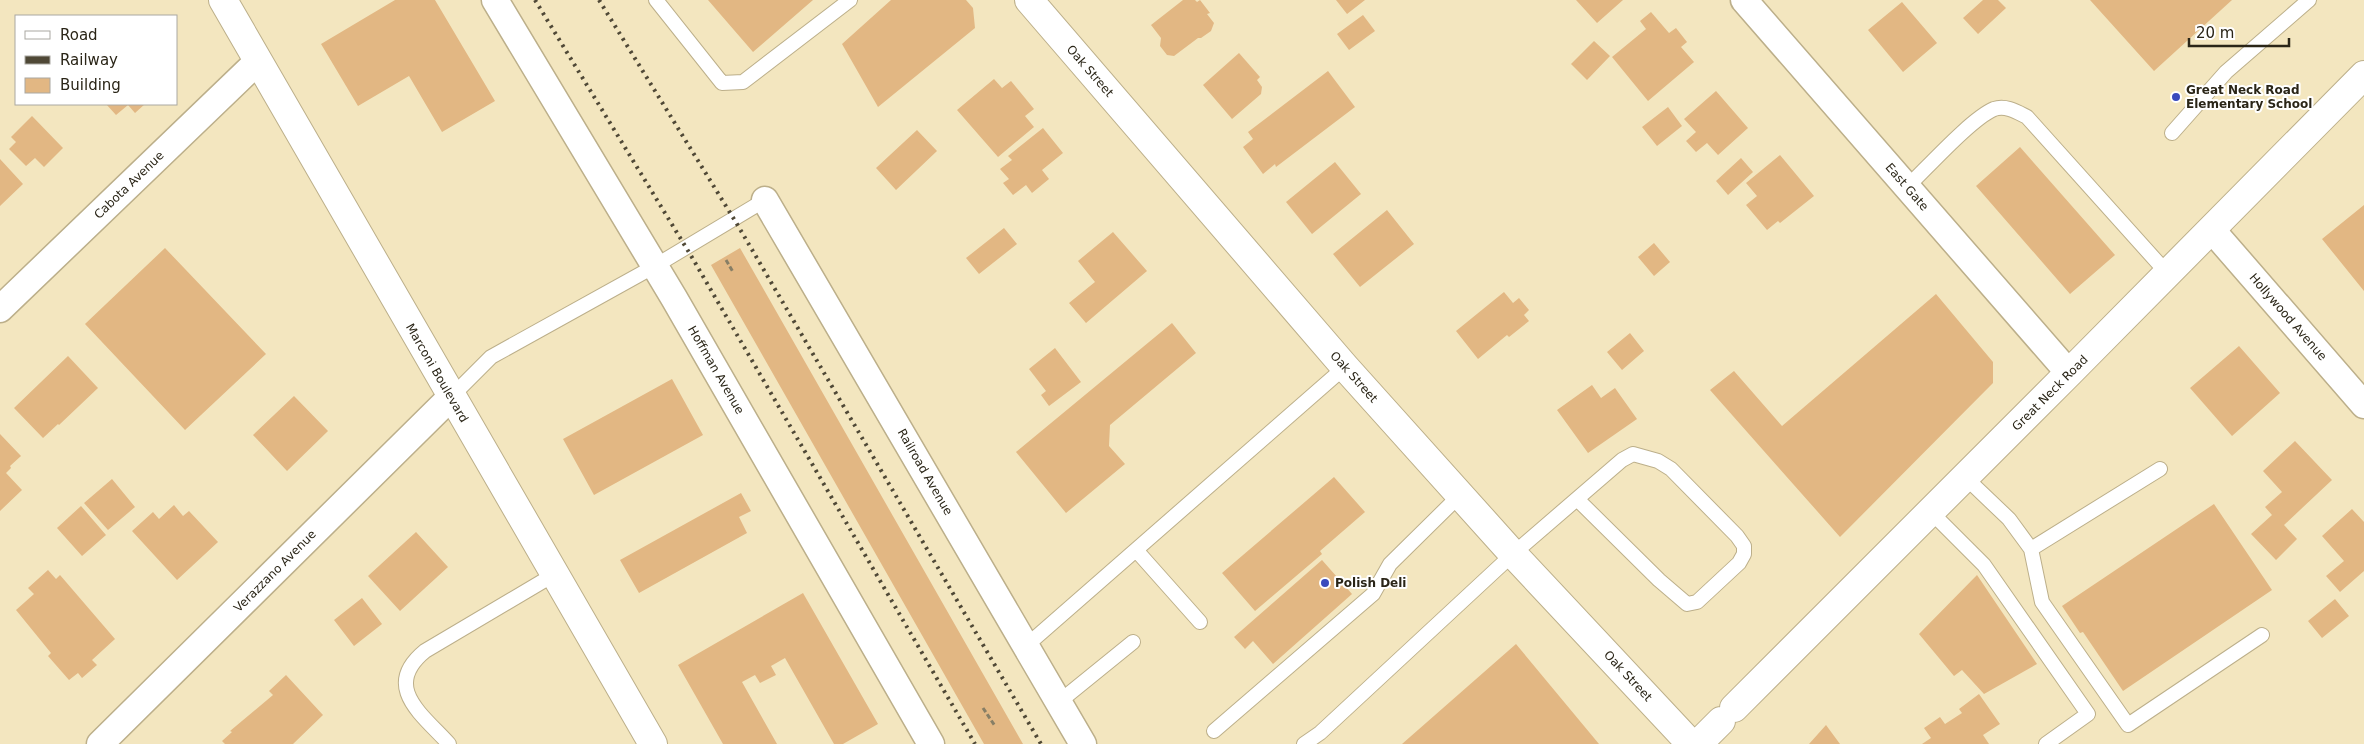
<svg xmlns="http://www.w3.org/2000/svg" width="2364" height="744" viewBox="0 0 2364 744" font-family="'DejaVu Sans',sans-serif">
  <rect width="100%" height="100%" fill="#f3e6bf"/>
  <!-- building -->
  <path fill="#e2b783" d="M395,0H435L495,101L442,132L409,76L358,106L321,44Z
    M708,0H813L753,52Z
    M891,0H966L973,8L975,28L878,107L842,44Z
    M1183,0H1195L1197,2L1200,0L1210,13L1207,14L1214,23L1211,31L1201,38H1198L1174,56L1167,55L1160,46L1161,38L1151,25Z
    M1336,0H1365L1347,14Z
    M1576,0H1623L1597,23Z
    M1983,0H1998L2006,8L1978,34L1963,18Z
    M2090,0H2232L2154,71Z
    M1902,2L1937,43L1903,72L1868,30Z
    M1651,12L1669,33L1676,28L1687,42L1681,47L1694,62L1648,101L1612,57L1646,29L1640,21Z
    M1363,15L1375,31L1349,50L1337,34Z
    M1594,41L1610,56L1587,80L1571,64Z
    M1239,53L1260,77L1257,80L1262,87L1261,94L1232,119L1203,85Z
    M1328,71L1355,107L1276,167L1275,164L1263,174L1243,147L1253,139L1248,132Z
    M994,79L1002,88L1011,81L1034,109L1025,116L1034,127L998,157L957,110Z
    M1716,91L1748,128L1718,155L1707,143L1696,152L1686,141L1696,132L1684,119Z
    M106,104H145L135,113L128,105L116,115Z
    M1668,107L1682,126L1657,146L1642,127Z
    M32,116L63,148L44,167L35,158L26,166L9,149L16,142L11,137Z
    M1043,128L1063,153L1042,170L1049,179L1032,193L1026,185L1013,195L1003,183L1009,179L1000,169L1012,160L1008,156Z
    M917,130L937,151L896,190L876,168Z
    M2020,147L2115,255L2070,294L1976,186Z
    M1780,155L1814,196L1780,223L1778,221L1767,230L1746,205L1757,196L1746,183Z
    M1741,158L1753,172L1728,195L1716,181Z
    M0,159L23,184L0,206Z
    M1335,162L1361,194L1312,234L1286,202Z
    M2364,205V291L2322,239Z
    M1387,210L1414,244L1360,287L1333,254Z
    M1004,228L1017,244L979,274L966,258Z
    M1113,232L1147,271L1086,323L1069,303L1095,282L1078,261Z
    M1654,243L1670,262L1654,276L1638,257Z
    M165,248L266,354L185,430L85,324Z
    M740,248L1023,744H984L711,265Z
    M1504,292L1513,303L1519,298L1529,310L1524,315L1529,321L1509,337L1507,335L1478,359L1456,331Z
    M1936,294L1993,362V383L1840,537L1710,390L1734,371L1782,426Z
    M1172,323L1196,353L1110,425L1109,446L1125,464L1066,513L1016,452Z
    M1630,333L1644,351L1622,370L1607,352Z
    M2239,346L2280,393L2232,436L2190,388Z
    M1055,348L1081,382L1049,406L1041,395L1046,391L1029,369Z
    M68,356L98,388L59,425L58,424L43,438L14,408Z
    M672,379L703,435L594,495L563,439Z
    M1592,385L1601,398L1615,388L1637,419L1588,453L1557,410Z
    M294,396L328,431L287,471L253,435Z
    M0,434L21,456L10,466L11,468L6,473L22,490L0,511Z
    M2295,441L2332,480L2284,525L2297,539L2276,560L2251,534L2272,515L2265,507L2282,492L2263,471Z
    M1334,477L1365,512L1320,551L1322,554L1255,611L1222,573Z
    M112,479L135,507L108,530L84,503Z
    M741,493L751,511L739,517L747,533L639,593L620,560Z
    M2214,504L2272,590L2123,691L2083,632L2080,633L2062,606Z
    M174,505L183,516L189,511L218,542L177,580L132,531L153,512L159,519Z
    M81,506L106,535L82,556L57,528Z
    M2352,509L2364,522V571L2340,592L2326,576L2344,561L2322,536Z
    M416,532L448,567L400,611L368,576Z
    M1322,560L1352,594L1273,664L1253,641L1245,649L1234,637Z
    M48,570L56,579L60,575L115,639L92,660L97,665L82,678L78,673L69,680L48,656L51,653L16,610L34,594L28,588Z
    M1977,575L2037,664L1984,694L1962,670L1954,676L1919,634Z
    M803,593L878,724L843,744H834L785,658L771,666L776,675L760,683L755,675L742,682L777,744H723L678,665Z
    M362,598L382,624L354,646L334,620Z
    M2335,599L2349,616L2322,638L2308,621Z
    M1516,644L1599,744H1402Z
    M286,675L323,715L293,744H225L222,741L232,732L230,731L273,695L269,691Z
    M1979,694L2000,724L1983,735L1989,744H1922L1931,738L1924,728L1940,717L1945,724L1962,713L1959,709Z
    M1826,725L1840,744H1809Z"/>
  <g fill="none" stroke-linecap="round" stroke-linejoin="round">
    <!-- service casing -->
    <g stroke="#bcaf8a" stroke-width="16">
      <path id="service" d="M656,0L722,83L743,82L850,0
        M2172,133L2226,72L2309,0
        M1907,187C1927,168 1972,118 1994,109C2006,105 2017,112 2027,117L2168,274
        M451,397L491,357L655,266L765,200
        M1965,477L2009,519L2031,549L2160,469
        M1931,512L1984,565L2088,714L2046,744
        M2031,549L2042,602L2128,725L2262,635
        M1136,550L1200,622
        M1026,646L1345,367
        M1059,702L1133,642
        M1214,731L1373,594L1390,564L1460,495
        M449,744C423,715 381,687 425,651L555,574
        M1304,744L1320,733L1513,554L1622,460L1633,454L1658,461L1671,469L1737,536L1744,546V554L1739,563L1697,602L1687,604L1659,580L1577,499"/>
    </g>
    <!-- minor casing -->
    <g stroke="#bcaf8a" stroke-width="29">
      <path id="minor" d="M495,0L674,298L931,744
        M1744,0L2069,373
        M765,200L1083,744
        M2212,230L2364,405
        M0,309L258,61
        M100,744L451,397"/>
    </g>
    <!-- tertiary casing -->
    <g stroke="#bcaf8a" stroke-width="30">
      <path id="tertiary" d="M223,0L653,744"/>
    </g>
    <!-- secondary casing -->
    <g stroke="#bcaf8a" stroke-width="30">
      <path id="secondary" d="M1029,0L1345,367L1513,554L1691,744
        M1734,708L2069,373L2364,75
        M1698,744L1721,721"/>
    </g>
    <!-- path -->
    <path stroke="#877e65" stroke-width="3" stroke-dasharray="5 2.5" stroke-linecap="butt" d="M726,260L733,272
      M983,708L995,726"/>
    <!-- service -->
    <use href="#service" stroke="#fff" stroke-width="14"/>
    <!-- minor -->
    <use href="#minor" stroke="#fff" stroke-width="26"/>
    <!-- tertiary -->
    <use href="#tertiary" stroke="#fff" stroke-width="28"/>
    <!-- secondary -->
    <use href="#secondary" stroke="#fff" stroke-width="28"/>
    <!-- rail -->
    <path stroke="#4f4836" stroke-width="4" stroke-dasharray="2.5 5" stroke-linecap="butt" d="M535,0L690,254L975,744
      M599,0L737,224L1041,744"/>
  </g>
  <!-- markers -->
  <g fill="#394abd" stroke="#fff" stroke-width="2">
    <circle cx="2176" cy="97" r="5"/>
    <circle cx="1325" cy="583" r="5"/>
  </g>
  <g text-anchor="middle" stroke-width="4" stroke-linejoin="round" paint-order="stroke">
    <!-- street labels -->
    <g font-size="12" fill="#2a2517" stroke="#fff">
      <text transform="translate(1090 71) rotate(49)" y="4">Oak Street</text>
      <text transform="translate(129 185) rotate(-44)" y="4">Cabota Avenue</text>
      <text transform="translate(1907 187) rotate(49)" y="4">East Gate</text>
      <text transform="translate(2288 317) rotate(49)" y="4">Hollywood Avenue</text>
      <text transform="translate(716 370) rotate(60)" y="4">Hoffman Avenue</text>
      <text transform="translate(437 373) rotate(60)" y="4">Marconi Boulevard</text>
      <text transform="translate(1354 377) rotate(48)" y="4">Oak Street</text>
      <text transform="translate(2050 393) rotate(-45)" y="4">Great Neck Road</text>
      <text transform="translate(925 472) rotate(60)" y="4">Railroad Avenue</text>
      <text transform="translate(275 571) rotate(-45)" y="4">Verazzano Avenue</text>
      <text transform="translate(1628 676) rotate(47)" y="4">Oak Street</text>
    </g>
    <!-- poi labels -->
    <g font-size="12" font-weight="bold" fill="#2a2517" stroke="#fff" text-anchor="start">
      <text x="2186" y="94">Great Neck Road<tspan x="2186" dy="14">Elementary School</tspan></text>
      <text x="1335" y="587">Polish Deli</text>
    </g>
  </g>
  <!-- legend -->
  <rect x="15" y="15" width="162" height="90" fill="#ffffff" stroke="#aaa8a2"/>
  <rect x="25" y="31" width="25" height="8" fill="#ffffff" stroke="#aaa8a2"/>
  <text x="60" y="40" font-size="15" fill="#2a2517">Road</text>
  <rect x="25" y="56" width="25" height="8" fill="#4f4836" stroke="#aaa8a2"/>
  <text x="60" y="65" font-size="15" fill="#2a2517">Railway</text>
  <rect x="25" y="78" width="25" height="15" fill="#e2b783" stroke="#aaa8a2"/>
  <text x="60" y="90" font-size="15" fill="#2a2517">Building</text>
  <!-- scale -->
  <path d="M2189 38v8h100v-8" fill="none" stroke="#2a2517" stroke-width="2.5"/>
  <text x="2196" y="38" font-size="15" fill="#2a2517" stroke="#ffffff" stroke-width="4" paint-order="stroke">20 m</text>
</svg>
